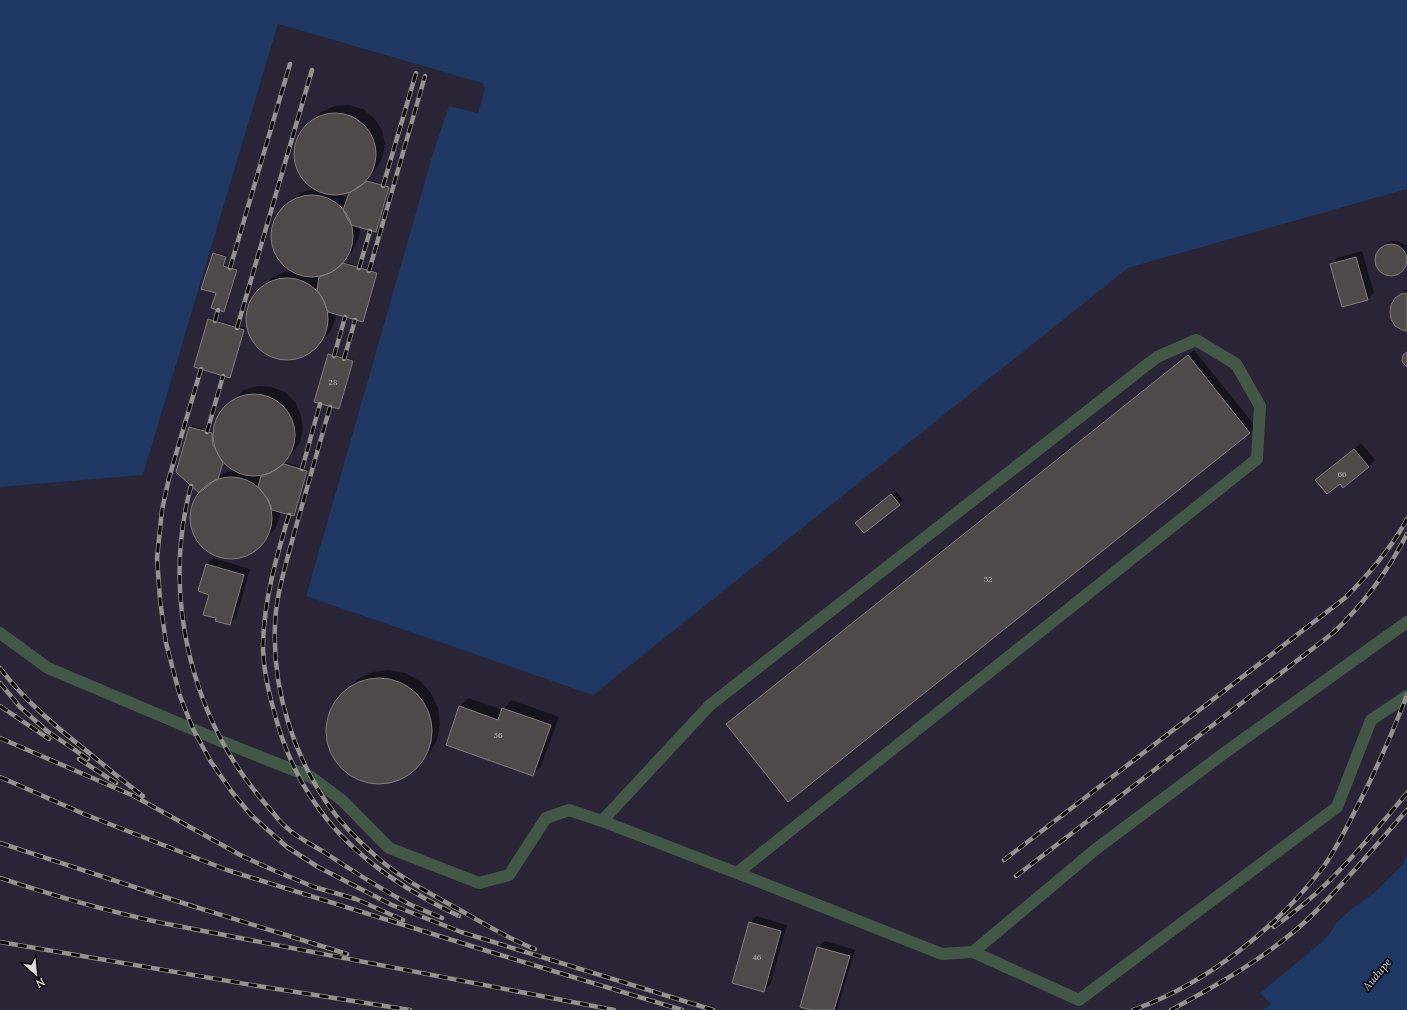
<svg xmlns="http://www.w3.org/2000/svg" width="1407" height="1010" viewBox="0 0 1407 1010" font-family="Lora,serif">
  <rect width="100%" height="100%" fill="#24201d"/>
  <!-- industrial -->
  <path fill="#292536" d="M278,24L482,83L485,88L478,114L449,106L433,153L306,596L778,547L1128,268L1407,189V853L1403,864L1375,892L1349,911L1335,924L1331,932L1322,942L1261,993L1272,1004L1263,1010H1213L1212,1009L1210,1010H0V487L143,475Z"/>
  <!-- water -->
  <path fill="#1f3763" d="M0,0H1407V189L1128,268L593,695L306,596L433,153L449,106L478,113L485,88L482,83L278,24L143,475L0,487Z
    M1407,853V1010H1263L1271,1004L1260,993L1322,942L1331,932L1335,924L1349,911L1375,892L1403,864Z"/>
  <!-- shadow -->
  <path fill="#0007" fill-rule="evenodd" d="M349,105L363,109L374,118L382,130L385,144L382,158L375,171L367,179L390,186L377,230L375,231L360,227L359,238L352,252L340,265L341,266L345,262L378,272L364,319L363,321L336,313V317L331,331L313,350L300,357L286,359L272,357L260,349L252,338L247,324L248,310L254,297L272,278L285,272L292,271L287,268L276,256L271,241L273,226L280,212L301,193L315,188L308,184L299,172L295,158L296,144L302,130L321,112L335,106ZM350,192L348,199L340,193Z
    M1392,241H1398L1407,246V263L1400,271L1395,274H1389L1383,273L1379,269L1376,263V257L1378,251L1382,247L1387,243Z
    M1362,251L1374,293L1368,299L1331,265L1337,258Z
    M215,252L227,255L224,264L238,268L226,309L224,311L214,254Z
    M1407,289V330L1396,299Z
    M211,318L245,328L231,375L230,376L209,320Z
    M1194,350L1256,427L1249,433L727,724Z
    M331,353L354,360L340,406L339,408L329,355Z
    M258,386L272,387L285,392L295,402L301,415L303,429L300,442L292,454L284,462L308,469L295,514L293,515L280,511V516L275,529L257,549L244,557L229,558L215,555L203,547L195,535L191,521L193,506L204,488L177,471L190,427L192,425L213,432L216,419L224,408L244,390ZM224,461L234,470L224,473L220,475Z
    M1361,443L1375,460L1369,466L1344,487L1340,482L1323,474Z
    M896,491L903,500L864,532L860,519Z
    M213,558L250,569L236,618L229,624L217,617L207,564Z
    M389,670L405,673L420,681L431,693L438,708L440,724L437,740L429,754L420,763L408,774L394,781L377,783L361,780L347,773L336,761L329,746L327,730L330,714L337,700L358,679L373,672Z
    M469,698L503,710L511,700L559,717L541,766L533,774L447,744L460,706Z
    M756,916L787,925L770,985L764,991L750,923Z
    M825,941L855,950L837,1010H815L818,947Z"/>
  <!-- building -->
  <path fill="#4f494a" stroke="#837d7e" d="M294 154a41 41 0 1 1 82 0a41 41 0 1 1-82 0Z
    M367,181L389,187L376,232L351,225L343,210L349,193Z
    M271 236a41 41 0 1 1 82 0a41 41 0 1 1-82 0Z
    M1375 260a16 16 0 1 1 32 0a16 16 0 1 1-32 0Z
    M213,253L226,257L223,266L237,270L224,312L211,308L216,293L201,289Z
    M1356,257L1368,300L1342,307L1330,264Z
    M343,263L377,273L363,322L328,312L322,297L317,290L319,277L332,272Z
    M246 319a41 41 0 1 1 82 0a41 41 0 1 1-82 0Z
    M1407,293V331L1402,330L1395,326L1391,319L1390,312L1391,305L1395,298L1401,294Z
    M208,319L244,330L230,378L194,367Z
    M1407,352V367L1403,363L1402,361L1403,355Z
    M328,354L353,361L339,409L314,402Z
    M1188,355L1250,433L788,802L726,724Z
    M213 435a41 41 0 1 1 82 0a41 41 0 1 1-82 0Z
    M189,427L212,433L213,445L223,463L218,479L214,481L199,493L176,472Z
    M1354,449L1369,467L1343,488L1340,484L1327,494L1315,480Z
    M284,464L307,471L294,516L272,510L268,499L258,487L261,476L270,473Z
    M190 518a41 41 0 1 1 82 0a41 41 0 1 1-82 0Z
    M891,494L900,505L864,533L855,523Z
    M206,564L244,575L230,625L215,621L216,618L203,615L209,595L198,591Z
    M326 731a53 53 0 1 1 106 0a53 53 0 1 1-106 0Z
    M459,706L498,720L502,708L551,725L533,776L446,745Z
    M749,922L781,931L764,992L732,983Z
    M817,947L850,956L834,1010H811L800,1007Z"/>
  <g fill="none" stroke-linecap="round" stroke-linejoin="round">
    <!-- minor -->
    <path stroke="#435746" stroke-width="12" d="M0,633L48,668L223,742L311,777L343,801L389,848L479,883L509,875L546,818L569,810L602,821L737,873L942,954L973,952L1096,849L1223,754L1407,622
      M602,821L710,705L1157,357L1196,340L1236,364L1260,406L1257,459L737,873
      M973,952L1079,1000L1337,807L1371,720L1407,696"/>
    <!-- rail casing -->
    <g stroke="#94918e" stroke-width="4.5">
      <path id="rail" d="M383,186L416,73
        M230,268L290,64
        M359,268L370,231
        M369,271L425,76
        M215,321L218,310
        M237,328L312,70
        M334,356L345,317
        M344,359L355,320
        M201,369L169,478L162,510L157,558L160,600L166,643L180,696L193,729L211,762L232,792L251,815L287,847L318,867L392,905L461,932L713,1010
        M330,407C318,448 307,489 295,530C287,561 276,593 275,625C272,691 295,762 335,814C345,827 358,840 370,851C396,876 429,893 460,910C484,924 509,939 535,949
        M207,432L223,376
        M302,469L320,404
        M191,486C161,598 192,723 270,809C275,815 280,822 286,827C296,837 311,844 324,852C351,870 379,888 409,904C419,909 431,913 442,918
        M289,515C276,558 264,600 263,645C263,667 268,690 274,711C300,814 366,872 459,916
        M0,668C25,701 56,727 88,752C106,767 124,782 143,796
        M0,683L20,707L47,731L88,759
        M0,706L49,739
        M0,738L134,796L242,856L273,870L314,887L356,899L403,920
        M79,759L116,783
        M0,777L84,814L227,870L497,954L682,1010
        M0,843L186,904L347,954
        M1004,860L1345,598C1369,574 1391,549 1407,519
        M1016,876L1333,633C1364,604 1388,571 1407,534
        M0,878C54,896 106,911 162,923L614,1010
        M1274,927C1292,914 1310,900 1326,884C1355,856 1381,824 1407,793
        M0,942L258,986L410,1010
        M1133,1010C1206,984 1277,928 1324,866C1336,849 1346,829 1355,811C1375,773 1392,734 1407,695
        M1171,1010C1219,984 1267,957 1307,920C1343,886 1374,847 1407,810"/>
    </g>
    <!-- rail -->
    <use href="#rail" stroke="#0c0a09" stroke-width="3" stroke-dasharray="9" stroke-linecap="butt"/>
  </g>
  <g text-anchor="middle" stroke-width="3.5" stroke-linejoin="round" paint-order="stroke">
    <!-- number labels -->
    <g font-size="8" fill="#bab6b5">
      <text x="333" y="385">28</text>
      <text x="1342" y="477">66</text>
      <text x="988" y="582">52</text>
      <text x="498" y="738">36</text>
      <text x="757" y="960">46</text>
    </g>
    <!-- water labels -->
    <g font-size="11" font-style="italic" fill="#c5d6f4" stroke="#0c0a09">
      <text transform="translate(1377 974) rotate(-50)" y="4">Audupe</text>
    </g>
  </g>
  <!-- north arrow -->
  <g transform="translate(36 974) rotate(153)" stroke="#0c0a09" stroke-width="3" paint-order="stroke">
  <path d="M0-3L7 15L0 10L-7 15Z" fill="#dedbd9"/>
  <text y="-6" font-size="11" font-weight="bold" text-anchor="middle" fill="#dedbd9">N</text>
  </g>
</svg>
